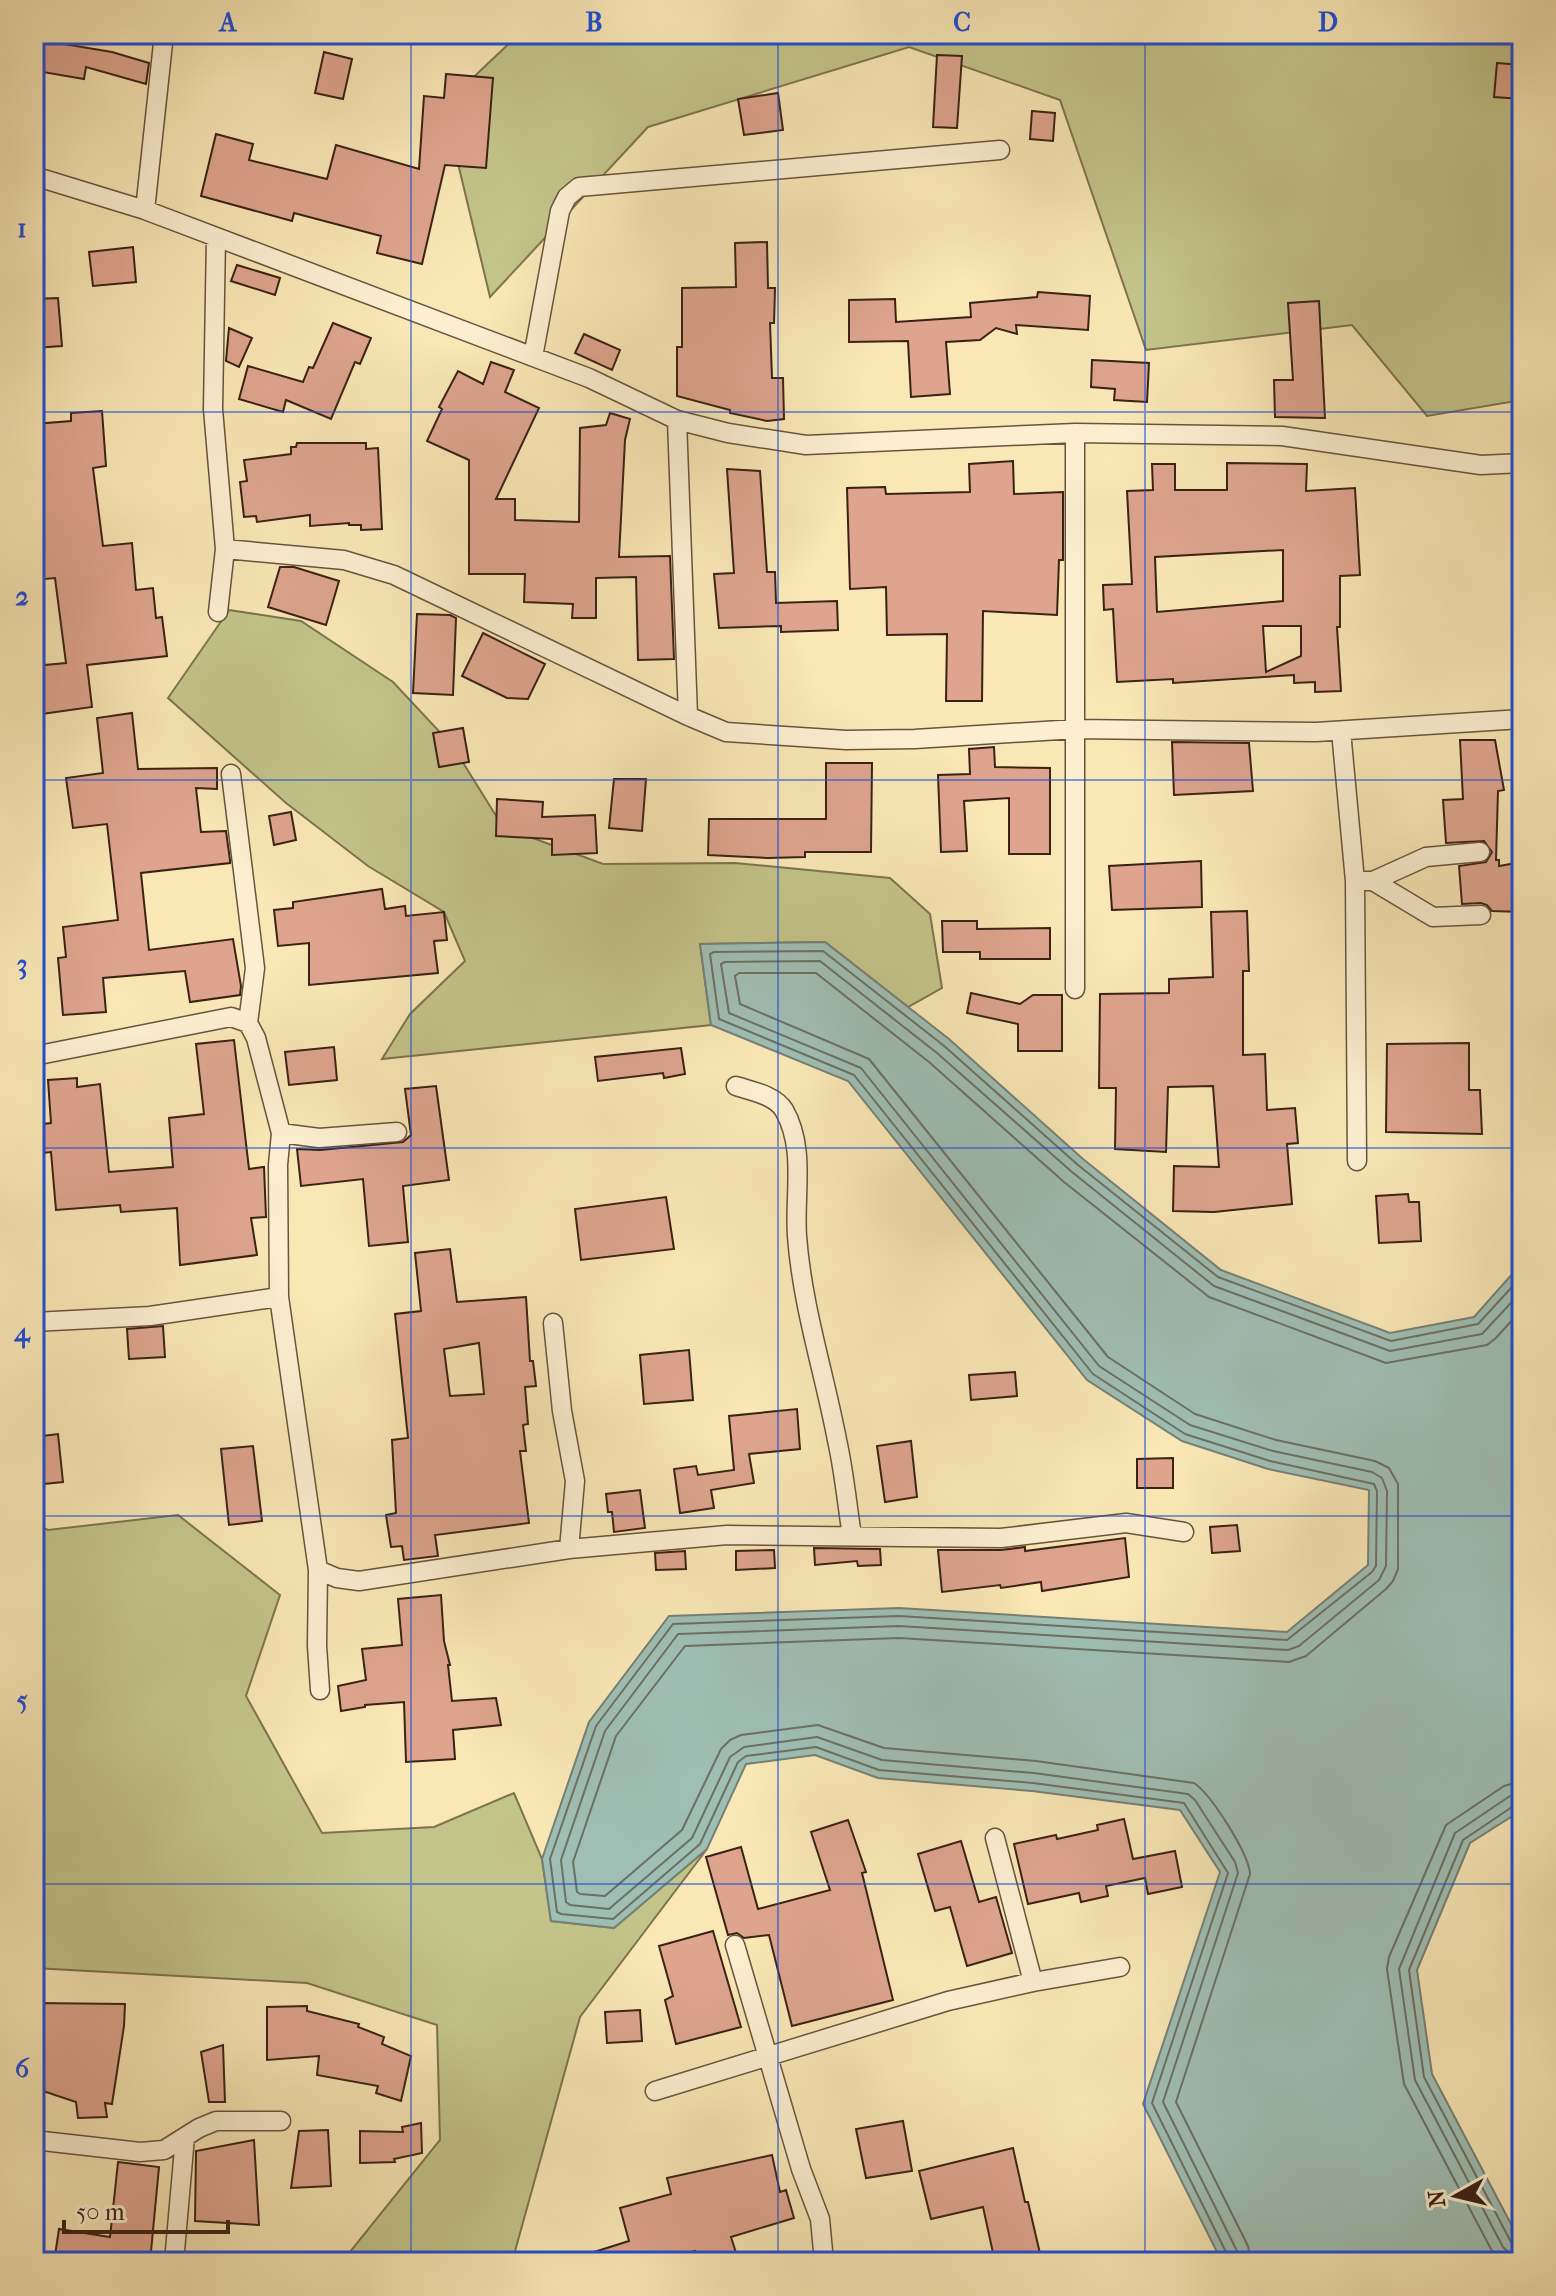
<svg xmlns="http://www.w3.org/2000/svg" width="1556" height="2296" viewBox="0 0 1556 2296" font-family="'IM FELL French Canon',serif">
  <rect width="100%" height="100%" fill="#f9e7b6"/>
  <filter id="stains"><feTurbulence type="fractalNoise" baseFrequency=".0025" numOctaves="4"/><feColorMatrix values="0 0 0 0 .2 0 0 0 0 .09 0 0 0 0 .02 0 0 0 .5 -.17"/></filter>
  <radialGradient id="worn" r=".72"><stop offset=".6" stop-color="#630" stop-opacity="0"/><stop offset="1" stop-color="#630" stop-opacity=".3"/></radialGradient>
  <!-- green -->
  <path fill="#c3c48a" stroke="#7e734f" stroke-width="2" d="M519,34H1522V400L1427,416L1352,325L1146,350L1060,100L909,47L648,127L490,297L444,105Z
    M229,610L301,621L393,682L452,745L503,827L603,864L735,863L890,878L930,914L942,988L908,1007L825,942L700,944L711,1025L382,1059L410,1014L465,961L444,912L368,866L286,803L168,698Z
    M178,1515L280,1595L246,1696L322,1833L434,1827L514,1793L542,1859L551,1921L614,1928L707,1849L580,2017L512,2262H354L349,2253L440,2140L437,2025L307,1983L34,1968V1523L48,1530Z"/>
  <!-- water -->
  <path fill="#9fbfb5" stroke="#778075" stroke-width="2" d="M825,942L949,1039L1083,1159L1221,1270L1390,1333L1474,1317L1522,1263V1810L1470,1843L1417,1970L1432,2074L1522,2245V2262H1222L1143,2104L1220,1872L1180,1810L1032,1791L878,1778L815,1755L746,1764L707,1849L614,1928L551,1921L542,1859L589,1722L669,1616L899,1608L1287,1632L1368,1565L1369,1490L1268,1469L1182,1441L1087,1380L848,1081L711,1025L700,944Z"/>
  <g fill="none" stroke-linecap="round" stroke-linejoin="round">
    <!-- shore -->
    <path stroke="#6c7064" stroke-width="2" d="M1522,1793L1510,1796L1455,1833L1399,1969L1415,2080L1503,2247L1511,2255L1522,2256
      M1522,1804L1515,1805L1463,1840L1409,1970L1424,2077L1511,2242L1522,2246
      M1229,2262L1228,2256L1152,2103L1228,1873L1184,1803L1033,1783L879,1770L816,1747L746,1756L738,1762L700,1844L613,1919L561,1914L557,1912L550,1859L596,1726L673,1624L899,1616L1287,1640L1372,1572L1376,1566L1377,1491L1374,1484L1270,1461L1185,1434L1093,1374L854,1075L719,1019L710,954L714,952L823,951L943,1045L1078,1165L1218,1277L1391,1341L1478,1324L1522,1276
      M1239,2262L1237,2251L1163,2102L1238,1873L1235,1862L1195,1800L1188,1794L1034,1773L882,1760L817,1737L744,1747L730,1757L692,1838L609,1909L570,1905L566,1902L561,1860L605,1731L678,1634L899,1626L1288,1650L1299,1646L1379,1580L1386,1566L1387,1491L1382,1478L1372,1472L1273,1451L1190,1425L1099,1366L861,1068L729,1013L721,964L725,962L820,961L937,1053L1072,1172L1214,1286L1390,1351L1482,1334L1522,1291
      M1251,2262L1248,2246L1176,2102L1250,1874C1249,1854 1211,1794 1194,1783L1036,1761L884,1748L818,1725L741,1735L730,1740L721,1749L682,1830L605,1896L580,1894L577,1892L573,1862L616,1736L685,1646L899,1638L1289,1662L1306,1656L1386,1589L1393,1581L1398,1569V1484L1389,1468L1375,1461L1276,1440L1195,1414L1108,1357L869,1059L740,1004L735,976L739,973H816L929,1062L1064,1182L1209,1297L1386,1363L1487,1345L1496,1338L1522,1309
      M1501,2262L1492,2251L1404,2084L1387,1969L1389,1957L1446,1825L1504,1786L1522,1781"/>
  </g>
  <!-- building -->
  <path fill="#dea48e" stroke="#3a2214" stroke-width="2" fill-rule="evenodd" d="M34,39L112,52L149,63L146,84L86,67L84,79L37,71L39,57H34Z
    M324,52L352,59L343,99L315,93Z
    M937,55L962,56L957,128L933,127Z
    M1497,63L1522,65V99L1494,97Z
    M446,74L493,78L486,168L445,165L422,264L377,253L381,236L294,213L292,221L201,196L216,134L253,144L249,160L327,179L336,145L419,169L424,96L444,98Z
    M778,93L783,130L744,135L738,99Z
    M1032,111L1055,113L1053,141L1030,139Z
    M767,242L768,288H775L774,323H770L772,378H783L784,419L767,421L730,413V410L677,396V347H682V288L736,287L735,243Z
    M133,247L136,282L93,286L89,252Z
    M237,265L280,278L275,295L231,281Z
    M1038,292L1090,296L1088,330L1016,325L1017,334L996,328L980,340L946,342L950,394L911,397L908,341L849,342V300L895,299L896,322L971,317L970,303L1037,297Z
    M58,298L62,346L34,348V299Z
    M1319,301L1325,418L1275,417L1274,380H1293L1288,303Z
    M333,323L371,338L360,364L355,362L331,419L286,400L283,412L239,399L248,366L303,382L309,367L313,368Z
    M229,328L252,338L239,367L226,361Z
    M584,334L620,350L612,370L575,353Z
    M1092,360L1149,363L1147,402L1114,400L1115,389L1091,387Z
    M491,362L514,370L505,392L539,408L496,499H515V520L579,522L580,428L606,425L610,413L630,419L625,440L619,557L670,556L674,659L638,660L636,577L596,578V618H572L573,604L524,602L525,574H469V460L427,441L442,409L439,407L458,371L483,384Z
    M102,411L106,466L93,468L103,546L132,543L136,590L153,588L156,618L162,617L167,656L87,665L92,707L34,715V666L66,663L55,578L34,580V539L40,538L34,497V424L71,421V413Z
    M297,443H366V449L378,448L382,529L361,530V525H349V523L310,526V515L257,522L256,516L244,517L240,482L247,481L244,460L291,454V447H296Z
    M1013,461L1014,494L1063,492V560H1059L1057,615L983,611L982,701H946L947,634L887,635L886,587L850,589L847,488L885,487L886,494L970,492L969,464Z
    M1227,463L1307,464L1306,491L1355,488L1360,575L1340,576V627H1337L1341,691L1315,692V682L1294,683V675L1173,683V679L1117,682L1113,609L1104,610L1103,585L1132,584L1127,491L1153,490L1152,464H1175V490H1227ZM1283,550V601L1157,612L1155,557ZM1263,626H1301V656L1266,672Z
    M727,469L760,471L767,572H775L776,603L837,601L838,630L781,632V626L719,628L714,574L734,573Z
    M280,567H294L339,581L326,625L268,607Z
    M417,614L450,615L456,618L453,695L413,693Z
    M483,633L545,664L528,699L507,698L462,676Z
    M132,713L138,769L217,768V789L196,788L201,832L226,831L230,860V863L141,873L149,950L233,939L241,986L240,995L190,1002L185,971L103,978L106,1012L63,1015L58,958L66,957L63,927L118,920L107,824L73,828L66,778L103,773L97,718Z
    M463,728L469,762L439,767L433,733Z
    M1460,740H1495L1504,790L1498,791L1496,860H1499V866L1522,862V912L1492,911L1487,905L1481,903L1462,904L1459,866L1486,862L1492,852L1484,841L1446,843L1443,800L1463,799Z
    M1172,742L1249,743L1253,791L1174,795Z
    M994,747L995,767L1050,768V854H1009V798L964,801L967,851L941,852L938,775L970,774L969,749Z
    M826,763H872L871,852H805V857L768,858L708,855L709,819H826Z
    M614,779H646L642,831L609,828Z
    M497,799L543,802L542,817L595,815L597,853L552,855V839L496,836Z
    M291,812L296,840L274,845L269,816Z
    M1201,861L1202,907L1112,910L1109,866Z
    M382,889L385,909L405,906L406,916L444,912L447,940L434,941L438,973L309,985V943L278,946L274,910L293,908V902Z
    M1247,911L1249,971H1243V1055L1265,1054L1267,1110L1295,1108L1298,1143L1287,1144L1292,1204L1214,1212L1173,1211L1174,1166L1219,1167L1213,1086L1168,1087L1166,1152L1115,1149L1116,1088H1099L1100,994L1169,993V979L1213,977L1211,912Z
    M942,921H977V929L1050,928V959H980V952H943Z
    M971,993L1020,1004L1033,995H1062V1051H1018V1024L967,1013Z
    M234,1040L249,1169L264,1167L266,1217L251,1218L257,1255L180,1265L177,1208L121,1212L120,1205L56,1210L51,1152L34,1154V1125L51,1123L48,1080L77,1078V1087L100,1084L109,1172L173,1167L169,1118L204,1114L196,1044Z
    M1469,1043V1090H1480L1482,1134L1386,1132L1387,1044Z
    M334,1047L337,1080L289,1085L285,1052Z
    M681,1048L685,1074L664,1078L663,1073L598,1081L595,1057Z
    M436,1086L449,1180L403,1186L408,1242L369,1246L363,1179L301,1186L297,1149L320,1150L403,1142L411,1135L405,1089Z
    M1408,1194L1409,1202H1419L1421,1241L1379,1243L1376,1196Z
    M666,1197L674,1249L581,1260L575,1209Z
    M450,1249L457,1302L526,1297L530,1361H533L536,1386L525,1387L528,1424L523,1425L526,1451H520L529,1523L435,1535L438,1556L404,1560L402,1546L391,1547L386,1515L396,1513L392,1440L408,1438L395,1314L421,1311L415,1253ZM479,1343L484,1394L450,1396L444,1349Z
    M163,1326L165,1357L129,1359L127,1329Z
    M689,1350L693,1400L644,1404L640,1355Z
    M1015,1372L1017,1396L971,1400L969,1375Z
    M797,1409L800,1449L749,1454L754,1483L711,1490L714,1508L680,1513L674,1469L696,1466L698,1475L734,1470L729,1416Z
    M58,1434L63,1482L34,1485V1437Z
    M911,1441L917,1497L885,1502L877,1446Z
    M253,1446L262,1521L229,1525L221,1449Z
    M1173,1458V1488H1137V1459Z
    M640,1490L645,1528L614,1532L612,1512H608L606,1494Z
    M1237,1525L1240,1551L1212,1553L1210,1527Z
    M1125,1538L1129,1577L1042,1591L1041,1582L1001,1588L1000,1585L942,1592L938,1550H1001L1025,1547V1551Z
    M814,1548L880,1549L881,1565L858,1566L857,1561L815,1565Z
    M774,1550L775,1568L736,1570V1551Z
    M685,1551L686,1569L656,1570L655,1553Z
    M441,1595L444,1641L450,1665H448L452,1701L496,1698L501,1725L453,1730L455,1759L406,1762L404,1702L365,1705V1707L341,1711L338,1686L366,1680L362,1649L402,1645L398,1599Z
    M1124,1819L1133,1859L1175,1851L1182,1887L1148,1894L1145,1878L1106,1886L1108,1896L1081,1902L1079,1893L1028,1904L1014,1844L1056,1835L1057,1839L1098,1830L1097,1825Z
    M848,1820L866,1872L862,1873L893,2000L792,2026L769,1935L744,1938L737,1933L728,1935L706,1857L741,1847L758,1909L830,1890L811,1832Z
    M961,1841L979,1902L996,1897L1012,1953L967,1966L950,1907L935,1911L918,1854Z
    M713,1931L741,2027L676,2044L665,2000L673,1996L659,1946Z
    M34,2003L125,2004L124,2026L112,2104L105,2103L107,2117L78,2118L76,2102L34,2088Z
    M307,2006V2011L359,2024L358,2027L384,2037L382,2044L411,2056L401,2101L376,2093L378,2086L317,2075L319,2056L267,2060V2007Z
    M640,2010L642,2041L607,2043L605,2012Z
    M223,2045L225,2102H209L201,2052Z
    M903,2121L912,2171L866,2178L856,2129Z
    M421,2123L422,2153L394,2159L395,2162L360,2163V2131L403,2132L402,2127Z
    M328,2130L331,2186L291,2188L299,2131Z
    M254,2140L259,2225L195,2221L196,2151Z
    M1013,2148L1025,2202H1028L1042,2262H995L983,2207L931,2219L919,2171Z
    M772,2155L780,2192L786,2190L794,2218L731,2237L739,2262H699L695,2251L651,2262H576L575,2258L629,2241L620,2208L671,2194L667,2178Z
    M118,2162L159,2167L150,2262H54L59,2229L110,2237Z"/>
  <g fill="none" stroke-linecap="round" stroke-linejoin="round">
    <!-- street casing -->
    <g stroke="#6a533c" stroke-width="21">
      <path id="street" d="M34,176L145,210L589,378L677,420L728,433L806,445L1075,433L1282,436L1481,465L1522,463
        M145,210L164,34
        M216,237L213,409L225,549L218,612
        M533,357L560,211L567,197L579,187L1000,150
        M677,420L688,716
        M1075,433V989
        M225,549L344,560L394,575L688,716L726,732L846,740L915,739L1076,729L1316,732L1522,719
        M1341,731L1355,881L1357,1161
        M231,774L255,968L248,1023L256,1038L281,1133L278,1165L279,1297L318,1570L317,1646L320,1690
        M1355,881H1373L1426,857L1480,852
        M1373,881L1433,917L1481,915
        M34,1056L231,1017L248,1023
        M736,1086C751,1091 775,1095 784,1110C806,1148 794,1195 797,1236C802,1305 824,1372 837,1440C844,1471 847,1504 852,1536
        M281,1133L319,1138L397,1132
        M34,1322L150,1316L279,1297
        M553,1323L562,1411L575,1481L569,1549
        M318,1570L337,1578L359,1581L569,1549L727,1535L1001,1538L1126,1523L1184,1532
        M995,1838L1033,1982
        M735,1945L801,2169L820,2219L824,2262
        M655,2091L948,2001L1033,1982L1120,1967
        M34,2140L140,2152L164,2150L199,2128L216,2121H281
        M174,2262L185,2137"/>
    </g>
    <!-- street -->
    <use href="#street" stroke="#fbefd0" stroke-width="18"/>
  </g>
  <!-- grid -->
  <path fill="none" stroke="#1d4ed8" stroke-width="2" stroke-opacity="0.55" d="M411,34V2262M778,34V2262M1145,34V2262M34,412H1522M34,780H1522M34,1148H1522M34,1516H1522M34,1884H1522"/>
  <!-- margin -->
  <rect width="1556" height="2296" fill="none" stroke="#f9e7b6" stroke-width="88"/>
  <!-- north arrow -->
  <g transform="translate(1456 2196) rotate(262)" stroke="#fbefd0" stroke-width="6" paint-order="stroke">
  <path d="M0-6L14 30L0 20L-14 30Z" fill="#3a2214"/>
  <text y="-12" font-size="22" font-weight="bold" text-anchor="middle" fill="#3a2214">N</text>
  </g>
  <!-- scale -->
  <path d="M64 2220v12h164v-12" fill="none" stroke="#3a2214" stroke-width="4"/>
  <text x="76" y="2220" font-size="24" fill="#3a2214" stroke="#fbefd0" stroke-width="6" paint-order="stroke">50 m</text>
  <rect x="44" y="44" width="1468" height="2208" fill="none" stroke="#1d4ed8" stroke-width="3"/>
  <g font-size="26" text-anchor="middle" font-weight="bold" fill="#1d4ed8">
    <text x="228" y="31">A</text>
    <text x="594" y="31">B</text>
    <text x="962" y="31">C</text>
    <text x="1328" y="31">D</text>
    <text x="22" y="237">1</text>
    <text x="22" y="605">2</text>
    <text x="22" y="973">3</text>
    <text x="22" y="1341">4</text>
    <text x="22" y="1709">5</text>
    <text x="22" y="2077">6</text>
  </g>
  <rect width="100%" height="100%" filter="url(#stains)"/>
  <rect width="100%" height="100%" fill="url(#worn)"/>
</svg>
